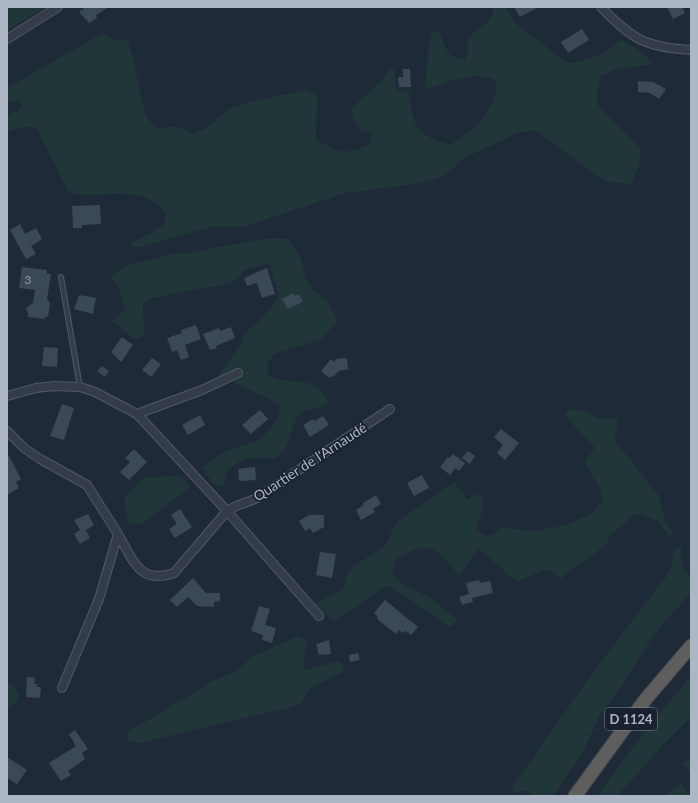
<svg xmlns="http://www.w3.org/2000/svg" width="698" height="803" viewBox="0 0 698 803" font-family="Lato,sans-serif">
  <rect width="100%" height="100%" fill="#1f2a38"/>
  <!-- green -->
  <path fill="#213639" d="M7,7H46L7,31Z
    M493,7H506L515,23L568,63C590,60 605,55 621,40L641,51L653,64L618,69L602,75C597,87 594,95 599,107L640,148C641,163 637,172 630,185L619,182H606L536,131L520,132L477,152L461,160L447,174L435,179L415,184L345,193L243,227H211L140,247H131L132,242L151,233L164,224L166,215C144,181 100,200 69,193L37,130L33,126L14,129L7,132V117L22,107L19,100L7,102V88L103,33L112,39L129,41L145,114L153,126L159,129L174,126L193,133L206,128L230,108L252,101L307,90L317,96L316,140C337,151 347,157 369,144L372,133L361,131L354,119L351,109L381,82L388,71L394,69L396,90L409,92C413,128 416,134 450,145C471,133 500,108 496,81C475,70 451,81 431,88L425,86L430,34L437,31C450,46 441,57 465,60L468,51L467,40C476,24 494,28 493,7Z
    M277,238L288,239L300,256L306,279L314,291L326,300L338,320L322,339L274,354L268,363V374C289,389 316,371 328,402L322,407L302,411L296,419L285,450L275,458H251L237,463L227,472L224,484L218,487L212,482L202,468C212,458 224,451 237,447C244,445 253,444 258,440C268,433 280,419 280,406L277,403L219,375L241,344L244,334L260,320L276,302L279,295L269,263L244,270L232,283L152,298L143,304V314L145,334L140,338L134,339L112,321L126,308L117,285L112,279L113,275L127,265L171,254L187,253L262,239Z
    M571,409L587,412L598,418L615,419L618,421L615,437L616,442L659,496L665,522L673,533L670,537L658,521L640,514L633,516L608,537L607,544L560,579L550,570H544L517,582L479,549L459,576C439,548 427,538 396,560L392,573C401,587 415,589 429,597C437,602 450,614 458,621L450,627L387,585L335,621L323,613L315,604L343,589L347,576L353,567L385,546L396,523L454,482L468,500L475,494L482,497L484,505L476,530L486,536L494,534L503,527L531,531L564,526L591,514L603,501C602,482 588,476 585,461L595,448L565,416L566,412Z
    M180,476L191,486L141,525L130,524L127,520L124,498L145,477Z
    M681,547L683,571L691,576V593L655,633L621,687L598,718L584,751L553,796H530L531,794L525,790L513,793V786C562,715 612,645 666,577L672,566L674,549Z
    M298,636L307,641L303,670L340,661L344,671L309,689L301,703L288,708L140,743L129,742L127,738L128,733L133,729L215,680L238,670L252,657Z
    M691,676V717L665,743L617,796H597L641,736Z
    M7,683H11L20,694L16,703L7,708Z
    M691,758V774L683,764Z
    M681,783L691,796H664Z"/>
  <!-- building -->
  <path fill="#3b4858" d="M86,7H109L96,15L97,18L89,23L79,12Z
    M514,7H539L520,17Z
    M667,7H682L685,13L673,19Z
    M582,29L589,40L568,53L561,42Z
    M403,69H410L411,87H399L398,77H403Z
    M638,81L653,82L666,89L659,99L650,93L638,92Z
    M100,205L101,224L82,225V228H73L72,206Z
    M20,224L25,234L36,228L42,239L31,246L36,254L26,259L10,230Z
    M22,267L47,270V274H51L47,299L50,303L48,317L45,316V319L28,317V313L26,308L33,303L35,290L19,288Z
    M267,268L275,294L262,298L257,283L247,286L244,278Z
    M294,293L295,296L299,294L303,302L288,309L282,299Z
    M79,295L96,298L93,314L74,309Z
    M196,325L201,339L185,345L189,357L181,360L177,350L172,352L167,338L182,333L181,330Z
    M231,327L235,338L216,346L217,348L210,350L203,334L219,328L220,331Z
    M122,337L133,345L121,362L111,352Z
    M44,347L58,348L57,367L42,366Z
    M152,358L161,364L151,377L142,370Z
    M347,358L348,369L339,371L333,377L331,376L329,378L321,371L331,359L334,362L336,359Z
    M102,366L109,371L105,377L97,371Z
    M62,404L74,408L64,440L50,436Z
    M260,410L268,419L251,434L242,425Z
    M200,415L205,425L188,435L182,425Z
    M323,416L329,425L310,437L303,425L313,419L314,421Z
    M501,429L519,443L505,460L497,453L503,445L494,437Z
    M134,449L147,462L129,480L120,472L130,462L125,458Z
    M468,451L475,456L470,464L462,458Z
    M7,452L21,479L16,482L19,488L7,495Z
    M453,454L465,463L459,471L455,468L450,475L440,467L448,457L449,458Z
    M255,467L256,480L239,481L238,469Z
    M422,475L429,488L414,496L407,483Z
    M376,495L381,504L373,509L375,512L361,520L356,510L364,505L363,503Z
    M180,509L192,527L175,538L169,529L177,524L171,515Z
    M88,514L94,525L86,530L90,538L80,544L74,534L80,530L74,520Z
    M309,515H324V527L313,533L310,528L305,531L299,521Z
    M320,552L336,554L332,578L316,575Z
    M193,578L206,593H220V601L214,602V607L197,606L188,597L177,607L170,600Z
    M479,580L480,583L490,581L493,593L472,598L473,602L462,605L459,597L469,594L466,583Z
    M385,600L418,627L411,635L406,631L403,633L399,630L396,634L377,619L378,617L374,613Z
    M259,606L270,609L265,625L276,628L272,643L262,640L263,635L251,631Z
    M329,640L331,654L319,655L316,644Z
    M358,653L360,660L350,662L349,655Z
    M27,677L35,678L34,684H37V687H41L40,698L26,697Z
    M75,730L88,749L82,753L85,759L68,771L71,775L61,781L49,763L76,746L69,734Z
    M7,757L27,770L17,784L7,778Z"/>
  <g fill="none" stroke-linecap="round" stroke-linejoin="round">
    <!-- service casing -->
    <g stroke="#505966" stroke-width="6">
      <path id="service" d="M61,277L80,387"/>
    </g>
    <!-- minor casing -->
    <g stroke="#505966" stroke-width="10">
      <path id="minor" d="M601,7C633,40 645,47 691,50
        M7,39L58,7
        M7,396L36,388L54,386L80,387L95,392L137,414L227,511L319,616
        M137,414L202,390L238,373
        M7,431L24,448L40,459L87,485L118,534L99,599L62,688
        M118,534C133,560 139,585 174,573L227,511C237,504 247,503 257,498L390,409"/>
    </g>
    <!-- trunk casing -->
    <g stroke="#3d4653" stroke-width="15">
      <path id="trunk" d="M575,796L645,700L691,646"/>
    </g>
    <!-- service -->
    <use href="#service" stroke="#333c48" stroke-width="4"/>
    <!-- minor -->
    <use href="#minor" stroke="#333c48" stroke-width="8"/>
    <!-- trunk -->
    <use href="#trunk" stroke="#605e5c" stroke-width="13"/>
  </g>
  <g text-anchor="middle" stroke-width="3.5" stroke-linejoin="round" paint-order="stroke">
    <!-- number labels -->
    <g font-size="12" fill="#909aaa">
      <text x="28" y="284">3</text>
    </g>
    <!-- shield labels -->
    <rect fill="#18212d" stroke="#808997" stroke-width="1" x="605" y="708" width="52" height="22" rx="3"/>
    <g font-size="13" font-weight="bold" fill="#adb6c5">
      <text x="631" y="724">D 1124</text>
    </g>
    <!-- street labels -->
    <g font-size="14" fill="#adb6c5" stroke="#18212d">
      <text transform="translate(310 462) rotate(-33)" y="5">Quartier de l'Arnaudé</text>
    </g>
  </g>
  <!-- border -->
  <rect width="698" height="803" fill="none" stroke="#adb6c5" stroke-width="16"/>
</svg>
